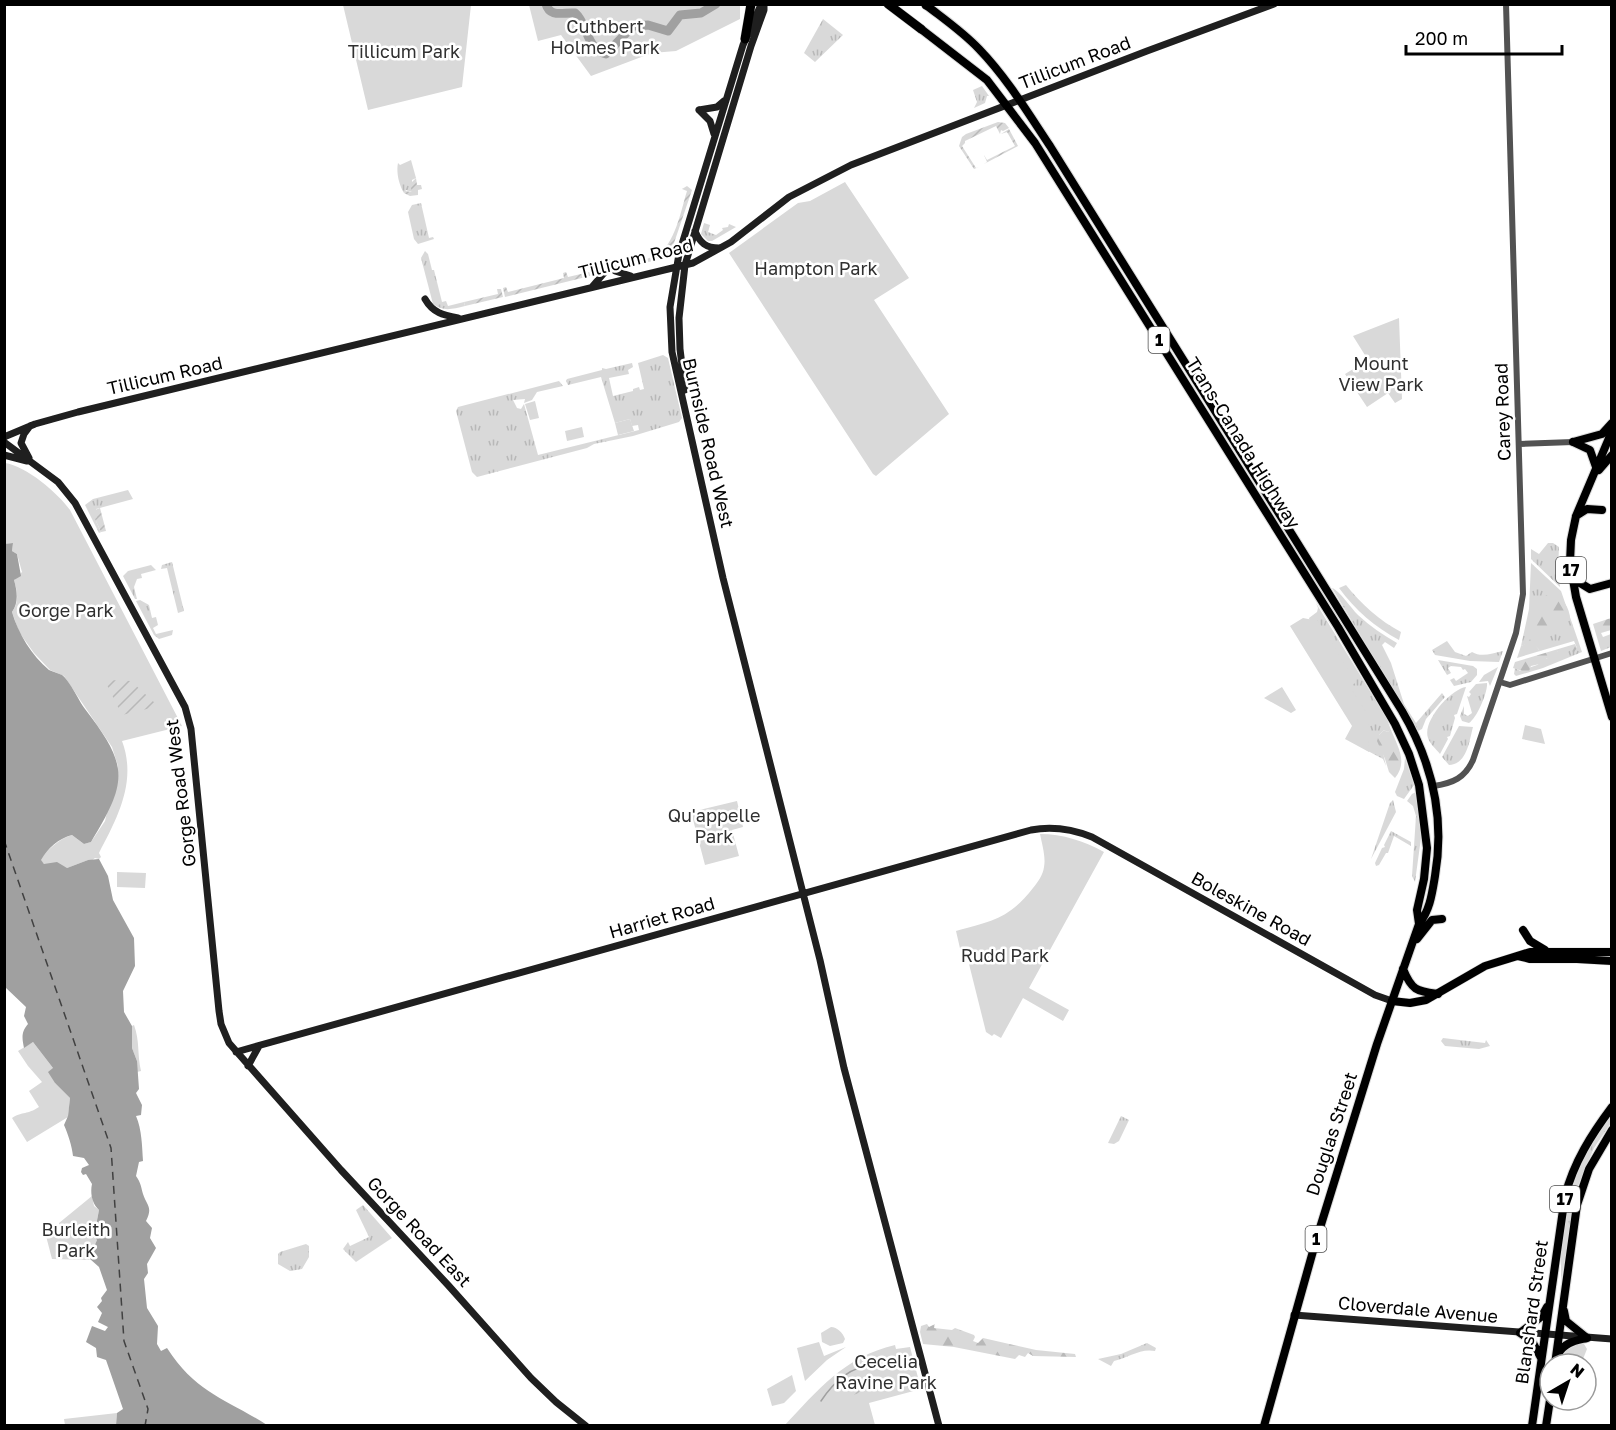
<svg xmlns="http://www.w3.org/2000/svg" width="1616" height="1430" viewBox="0 0 1616 1430" font-family="'Golos Text',sans-serif">
  <defs>
    <pattern id="grass-tufts" width="24" height="20" patternUnits="userSpaceOnUse" patternTransform="scale(1.5)"><rect width="24" height="20" fill="#d9d9d9"/><path d="M3 7l-1-3M5 7V3M7 7l1-3M15 17l-1-3M17 17v-4M19 17l1-3" fill="none" stroke="#b8b8b8"/></pattern>
    <pattern id="forest-firs" width="22" height="20" patternUnits="userSpaceOnUse" patternTransform="scale(1.5)"><rect width="22" height="20" fill="#d9d9d9"/><path d="M5 1l3.5 6h-7zM16 11l3.5 6h-7z" fill="#b8b8b8"/></pattern>
    <pattern id="garden-furrows" width="10" height="10" patternUnits="userSpaceOnUse" patternTransform="scale(1.5)"><rect width="10" height="10" fill="#d9d9d9"/><path d="M-1 1l2-2M0 10L10 0M9 11l2-2" fill="none" stroke="#b8b8b8"/></pattern>
  </defs>
  <rect width="100%" height="100%" fill="#fff"/>
  <!-- grass -->
  <path fill="url(#grass-tufts)" d="M823,19L843,35L815,62L804,53Z
    M982,86L989,96H987L985,103L974,108L977,102L973,90Z
    M411,160L416,178L412,180V192L406,190L404,193C399,185 396,172 398,163L400,165Z
    M421,203L429,238L433,237L434,239L418,244L414,239L408,212L412,205Z
    M704,223L710,225L708,232L716,235L723,230L722,228L728,227L729,224L736,227L712,241H708L701,234Z
    M425,251L428,254L432,270H434L442,302L446,301L448,306L464,302L465,306C452,309 444,312 433,304L421,258Z
    M663,355L668,358L682,418L679,422L633,436L594,444L587,448L477,477L472,472L456,411L458,407L559,381L563,386L537,392L532,400L524,403L525,399L513,400L517,408L521,409L524,404L538,455L639,430L638,425L632,426L630,419L615,423L601,377L568,385L566,381L567,379L602,370V368L606,369L632,363L633,367L628,370L629,374L609,378L613,396L633,391V389L639,387L640,390L644,389L638,363Z
    M128,490L133,499L96,509L98,517L96,521L101,532L99,533L85,505L93,499Z
    M1548,543H1553L1559,547L1558,569L1560,587L1531,559V549L1539,554Z
    M172,562L184,611L178,613L167,568L161,569L162,565Z
    M1531,563L1561,591L1582,652L1543,668L1516,676L1514,674L1515,668L1520,671L1537,665L1558,651L1577,648L1574,641L1540,651C1536,644 1528,643 1521,646L1529,609Z
    M151,565L156,570L141,574L142,578L137,579L134,587L137,599H135L123,576L128,571Z
    M1346,585C1361,604 1380,621 1401,632L1399,640C1375,627 1355,610 1339,588Z
    M1332,588C1339,590 1351,608 1358,615C1370,626 1383,635 1397,643L1394,648L1385,642L1382,645L1391,663L1404,704L1416,723L1442,693L1445,697L1426,719L1422,729L1418,731Z
    M140,600L149,605L152,618L156,617L158,625L153,628L156,634L173,630L172,635L159,639L154,635L136,601Z
    M1316,603L1387,719L1391,730L1387,732L1384,730L1379,735L1386,766L1383,759L1366,750L1311,625L1309,618L1317,612L1318,608Z
    M1447,641L1455,652L1466,656L1472,652C1482,658 1492,653 1503,651L1499,662L1470,661L1435,655L1432,650Z
    M1438,660L1473,666L1477,669V675L1471,682L1454,686L1450,680L1454,678L1456,681L1468,673L1465,669L1463,670L1461,667L1451,666L1448,668L1451,673L1447,675Z
    M1498,667L1490,686L1488,681L1479,682L1484,675Z
    M1487,683C1488,692 1477,718 1469,723L1462,721L1460,716L1464,706V714L1468,716L1472,713L1467,696L1469,697L1471,694L1469,692L1476,684Z
    M1466,687L1457,714L1454,715L1455,718L1450,736L1447,737L1448,739L1440,754C1436,749 1430,744 1428,738C1422,721 1451,689 1466,687Z
    M1459,726L1473,727C1469,742 1467,764 1449,765L1442,757Z
    M1405,758L1414,785L1404,799L1397,796L1395,792L1404,769Z
    M1416,792L1421,838L1415,882L1412,876L1416,816L1413,806L1407,801L1412,794Z
    M1393,800L1396,812L1371,859L1390,803Z
    M1391,831L1411,842V846L1394,836L1388,853H1386L1379,865L1376,866L1375,863L1382,848L1385,847L1384,845Z
    M1443,1038L1485,1043L1486,1040L1490,1046L1479,1049L1445,1046L1441,1041Z
    M1611,1111V1123L1594,1148L1578,1186L1561,1281V1245L1573,1182L1582,1158Z
    M1121,1116L1129,1120L1119,1141L1114,1144L1108,1143Z
    M363,1205L392,1238L356,1262L343,1249L348,1242L350,1246L369,1237L356,1210Z
    M306,1244L309,1246V1257L302,1269L290,1271L278,1264V1254L280,1252Z
    M1147,1343L1156,1348L1155,1351C1140,1348 1128,1358 1114,1361L1111,1366L1098,1359L1121,1354Z
    M1579,1344H1584L1587,1349L1581,1364H1561L1566,1350Z"/>
  <!-- forest -->
  <path fill="url(#forest-firs)" d="M1552,593C1562,596 1570,608 1570,619L1539,629L1526,627L1528,620H1530L1536,616L1533,608L1536,607V603L1541,596H1545Z
    M1611,618V630L1601,633L1603,637L1611,634V647L1601,651L1593,624Z
    M1531,638L1534,639L1536,646L1540,651L1517,658L1521,646L1527,643Z
    M1575,644L1577,648L1574,652L1570,650L1567,653L1561,655L1558,651L1553,659L1547,658L1544,663L1531,666L1529,671L1525,672L1513,668L1515,662Z
    M1384,730L1387,732L1391,730C1398,747 1408,762 1395,778L1389,772L1385,759L1377,741L1379,735Z
    M927,1324L929,1327L935,1324L934,1328L952,1330L955,1328L974,1335L975,1337L973,1341L978,1343L983,1338L1036,1350L1075,1354L1076,1357L1033,1356L1028,1353L1025,1357L1019,1355L1015,1359L954,1347L923,1344L920,1332L921,1326Z"/>
  <!-- park -->
  <path fill="#d9d9d9" d="M343,5H471L462,87L368,110Z
    M529,5V4L740,5V19L676,51L652,53L591,76L561,35L538,41Z
    M845,182L909,278L874,300L949,414L876,476L873,474L729,253L798,203L810,201Z
    M1399,318L1402,399L1395,403L1388,393L1367,407L1345,374L1368,360L1353,336Z
    M535,401L539,418L530,420L525,404Z
    M630,419L634,431L618,435L615,423Z
    M582,427L584,437L567,441L565,431Z
    M5,463C26,466 58,493 70,510L182,726L122,741C137,781 118,817 99,853L101,857L99,859L95,858L91,861L88,860L67,868L44,864L40,860C48,849 59,839 72,835L84,844L91,842L105,821L118,766L112,747L64,676L50,670L34,653L19,632L12,612C20,602 17,591 14,580L22,572L17,554L12,551L13,543L5,544Z
    M1303,618L1318,621L1356,682L1350,687L1368,715L1369,752L1345,739L1352,726L1290,626Z
    M1282,687L1296,710L1291,713L1264,698Z
    M1525,725L1541,729L1545,744L1522,739Z
    M737,801L743,827L732,830L739,856L705,865L691,812Z
    M1040,834C1063,834 1084,841 1104,852L1029,988L1069,1010L1063,1021L1023,998L1001,1038L994,1034L992,1036L986,1032L967,956L962,957L956,931C992,921 1009,919 1033,888C1038,882 1043,875 1044,867C1046,857 1042,844 1040,834Z
    M117,872L146,873L145,888L117,887Z
    M134,1025C140,1041 137,1055 141,1071L137,1072V1061L132,1048V1026Z
    M33,1042L53,1068L55,1083L70,1098L68,1117L27,1142L12,1118C23,1111 27,1115 39,1107L29,1091L42,1082L28,1066L18,1051Z
    M92,1196L94,1206L99,1210L94,1235L97,1240L88,1260L52,1259L46,1236L61,1231L59,1223Z
    M831,1327C837,1327 843,1333 845,1339L843,1343L830,1346L822,1342L821,1333Z
    M819,1342L824,1356L846,1347L827,1360L805,1381L797,1348Z
    M895,1345L896,1349L910,1347L921,1389L869,1403L875,1425L784,1426C818,1390 844,1357 895,1345Z
    M792,1375L796,1391L784,1403L772,1406L767,1389Z
    M117,1413L116,1425H65L64,1419Z"/>
  <!-- garden -->
  <path fill="url(#garden-furrows)" d="M998,122L1005,123L1009,128L1003,131L1001,130L1000,134L996,126L965,141V143L962,146L976,168L979,167L974,169L959,146L962,137L966,134Z
    M1009,129L1018,146L984,164L987,162L984,155L987,160L1015,146L1007,132L1001,134Z
    M416,178L417,185H421L422,189L418,190V195L410,196L404,193L405,191L412,192L410,184Z
    M687,186L692,190L673,246L667,254L656,260L622,269L616,268L611,262L617,260L619,265C631,262 645,261 656,255C675,246 681,210 687,191L682,189Z
    M600,260L603,265L598,274L505,297L503,288L506,287L508,292L564,278L563,273L566,272L568,277L598,270L597,265L601,264Z
    M497,289H501L503,297L465,306L464,302L498,294Z
    M100,508L106,531L101,532L95,519L97,517L95,510Z
    M108,680L131,681L156,704L155,707L122,715L105,681Z
    M868,1379L874,1388L847,1397L844,1387Z"/>
  <!-- water -->
  <path fill="#a0a0a0" d="M13,543L12,551L17,554L21,576L14,580C17,591 19,602 12,612C18,633 32,656 49,670C53,672 58,673 62,675C70,681 79,701 85,709C129,766 128,781 91,842L84,844L72,835C59,838 47,849 41,860L44,864L57,862L67,868L88,860L99,859L108,876L113,900L134,938L135,966L123,991L124,1012L132,1026V1048L137,1061L139,1089L136,1093L142,1105L141,1115L136,1116C142,1130 142,1146 143,1161L139,1162L136,1176C141,1183 141,1187 143,1194C147,1206 153,1207 146,1221L152,1228L150,1238L156,1248L147,1264L148,1273L144,1279L147,1308L158,1326L157,1344L161,1351L167,1348C197,1394 225,1398 267,1425H116L117,1413L123,1409L106,1360L97,1357L96,1348L86,1342L92,1326L105,1331L108,1327L98,1322L102,1313L97,1307L102,1301L101,1298L107,1290L99,1267L90,1259L88,1260L97,1240L94,1236L99,1210C92,1204 90,1193 92,1184L86,1174L83,1175L81,1172L82,1168L89,1165L84,1158L73,1156C72,1146 68,1134 64,1125L68,1116L70,1098L55,1083L48,1072L53,1068L33,1042L24,1048C22,1038 21,1032 28,1024L24,1016L26,1007L5,987L4,544Z"/>
  <g fill="none" stroke-linecap="round" stroke-linejoin="round">
    <!-- stream -->
    <path stroke="#a0a0a0" stroke-width="1.5" d="M821,1401C833,1383 849,1367 872,1365"/>
    <!-- river -->
    <path stroke="#a0a0a0" stroke-width="9" d="M546,4C550,18 563,12 575,13C588,24 586,49 606,54L633,26L648,25L668,31L680,15L701,13L716,4"/>
    <!-- ferry -->
    <path stroke="#414141" stroke-width="1.5" stroke-dasharray="8 6" stroke-linecap="butt" d="M4,840L111,1148L124,1341L148,1409L145,1426"/>
    <!-- primary casing -->
    <g stroke="#dbdbdb" stroke-width="9">
      <path id="primary" d="M1523,930L1530,941L1545,950
        M1518,956L1530,959H1577L1612,961
        M1392,1001L1410,1003L1426,1000L1485,966L1530,952H1612"/>
    </g>
    <!-- trunk casing -->
    <g stroke="#dbdbdb" stroke-width="10">
      <path id="trunk" d="M926,5C944,19 963,32 979,49C1007,78 1028,113 1050,146L1402,711C1432,762 1445,818 1435,876C1432,894 1430,910 1419,924L1377,1044L1315,1244L1264,1426
        M921,29L987,80L1035,143L1338,627L1395,724L1409,754L1419,785L1427,848L1424,879L1417,910L1419,924
        M1612,431L1576,516L1571,540L1570,562L1576,597L1612,717
        M1573,442L1602,434L1612,423
        M1573,442L1590,450L1596,467
        M1599,470L1612,455
        M1576,516L1587,509L1602,510
        M1572,578L1590,589L1612,583
        M1417,939L1432,920L1442,919
        M1403,969C1412,991 1417,991 1438,994
        M1564,1311L1566,1321L1587,1338
        M1558,1354C1565,1342 1575,1341 1587,1338
        M1541,1358L1532,1341L1520,1333L1542,1316L1547,1307
        M1555,1364L1577,1205L1589,1169L1612,1130
        M1532,1426L1565,1196C1574,1162 1591,1135 1612,1107
        M1546,1426L1550,1400"/>
    </g>
    <!-- motorway casing -->
    <g stroke="#dbdbdb" stroke-width="10">
      <path id="motorway" d="M888,4L921,29
        M926,4V5
        M745,39L751,4"/>
    </g>
    <!-- tertiary -->
    <path stroke="#525252" stroke-width="6" d="M1520,444L1573,442
      M1500,682L1510,685L1612,653
      M1434,786C1453,783 1465,778 1473,760L1516,633L1523,594L1506,4"/>
    <!-- secondary -->
    <path stroke="#1f1f1f" stroke-width="7" d="M764,5L760,7L743,45L679,254L670,307L672,352L723,578L820,960L844,1068L939,1426
      M699,110L710,121L714,134
      M699,110L717,107L724,101
      M695,231C700,243 706,248 719,248
      M607,262L615,271L631,276
      M592,287L604,273L607,262
      M425,299C433,313 443,315 458,318
      M685,390L680,349L679,318L685,265L751,46L764,10V4
      M4,437L35,424L78,412L693,263L731,242L789,197L851,165L1147,51L1274,4
      M4,442L58,482L75,503L185,707L191,729L219,1011L221,1024L229,1043L341,1170L448,1285L531,1378L556,1402L586,1426
      M4,455L27,461
      M29,458L21,443L24,434L30,426
      M236,1052L1031,830C1052,826 1072,829 1092,837L1375,995L1392,1001
      M248,1066L259,1046
      M1294,1315L1612,1339"/>
    <!-- primary -->
    <use href="#primary" stroke="#000" stroke-width="8"/>
    <!-- trunk -->
    <use href="#trunk" stroke="#000" stroke-width="8"/>
    <!-- motorway -->
    <use href="#motorway" stroke="#000" stroke-width="9"/>
  </g>
  <g text-anchor="middle" stroke-width="5" stroke-linejoin="round" paint-order="stroke">
    <!-- shield labels -->
    <g fill="#fff" stroke="#4c4c4c" stroke-width="1.5">
      <rect x="1148.5" y="327" width="21" height="26" rx="4.5"/>
      <rect x="1556" y="557" width="30" height="26" rx="4.5"/>
      <rect x="1550" y="1186" width="30" height="26" rx="4.5"/>
      <rect x="1305.5" y="1226" width="21" height="26" rx="4.5"/>
    </g>
    <g font-size="16" font-weight="bold" fill="#000">
      <text x="1159" y="346">1</text>
      <text x="1571" y="576">17</text>
      <text x="1565" y="1205">17</text>
      <text x="1316" y="1245">1</text>
    </g>
    <!-- park labels -->
    <g font-size="18" fill="#303030" stroke="#fff">
      <text x="605" y="33">Cuthbert<tspan x="605" dy="21">Holmes Park</tspan></text>
      <text x="404" y="58">Tillicum Park</text>
      <text x="816" y="275">Hampton Park</text>
      <text x="1381" y="370">Mount<tspan x="1381" dy="21">View Park</tspan></text>
      <text x="66" y="617">Gorge Park</text>
      <text x="714" y="822">Qu'appelle<tspan x="714" dy="21">Park</tspan></text>
      <text x="1005" y="962">Rudd Park</text>
      <text x="76" y="1236">Burleith<tspan x="76" dy="21">Park</tspan></text>
      <text x="886" y="1368">Cecelia<tspan x="886" dy="21">Ravine Park</tspan></text>
    </g>
    <!-- street labels -->
    <g font-size="18" fill="#000" stroke="#fff">
      <text transform="translate(1075 63) rotate(-21)" y="6">Tillicum Road</text>
      <text transform="translate(636 259) rotate(-14)" y="6">Tillicum Road</text>
      <text transform="translate(165 376) rotate(-13)" y="6">Tillicum Road</text>
      <text transform="translate(1503 412) rotate(-92)" y="6">Carey Road</text>
      <text transform="translate(708 443) rotate(77)" y="6">Burnside Road West</text>
      <text transform="translate(1243 443) rotate(58)" y="6">Trans-Canada Highway</text>
      <text transform="translate(181 793) rotate(-97)" y="6">Gorge Road West</text>
      <text transform="translate(1251 909) rotate(29)" y="6">Boleskine Road</text>
      <text transform="translate(662 918) rotate(-16)" y="6">Harriet Road</text>
      <text transform="translate(1332 1134) rotate(-72)" y="6">Douglas Street</text>
      <text transform="translate(419 1232) rotate(47)" y="6">Gorge Road East</text>
      <text transform="translate(1418 1310) rotate(5)" y="6">Cloverdale Avenue</text>
      <text transform="translate(1532 1312) rotate(-82)" y="6">Blanshard Street</text>
    </g>
  </g>
  <!-- border -->
  <rect width="1616" height="1430" fill="none" stroke="#000000" stroke-width="12"/>
  <!-- north arrow -->
  <g transform="translate(1568 1382) rotate(39)"><circle r="28" fill="#ffffff" stroke="#999999" stroke-width="1.5"/>
  <path d="M0-4.5L10 22L0 15L-10 22Z" fill="#000000"/>
  <text y="-9" font-size="16" font-weight="bold" text-anchor="middle" fill="#000000">N</text>
  </g>
  <!-- scale -->
  <path d="M1406 45v9h156v-9" fill="none" stroke="#000000" stroke-width="3"/>
  <text x="1415" y="45" font-size="18" fill="#000000" stroke="#ffffff" stroke-width="4.5" paint-order="stroke">200 m</text>
</svg>
